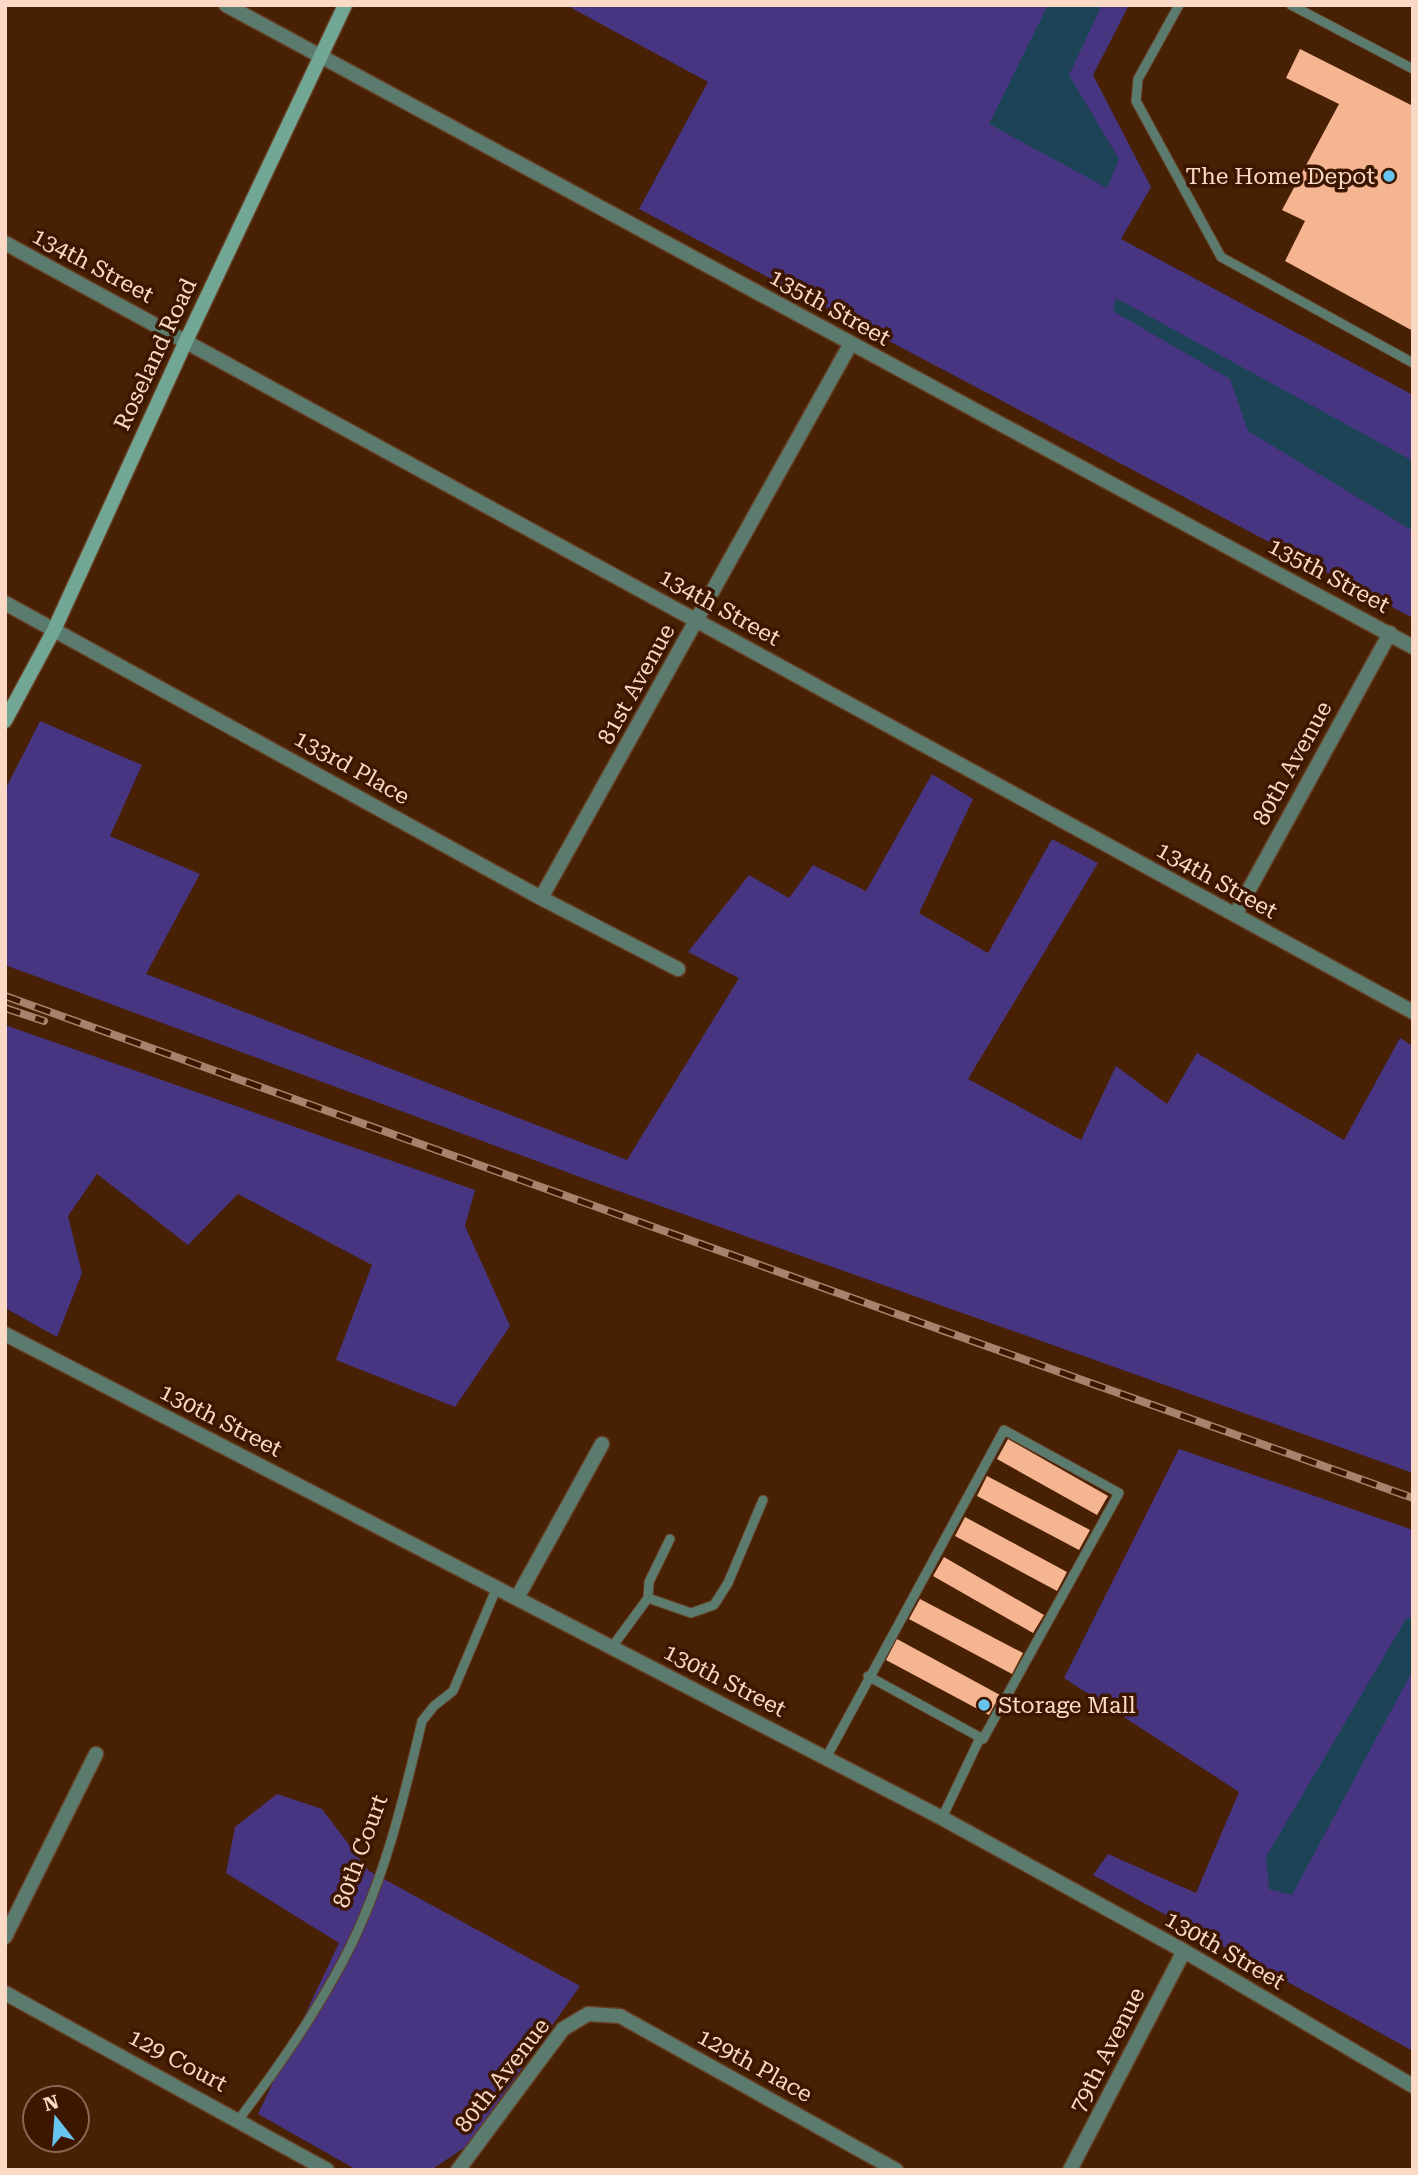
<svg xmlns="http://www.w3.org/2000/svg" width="1418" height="2175" viewBox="0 0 1418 2175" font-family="'Roboto Serif',serif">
  <rect width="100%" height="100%" fill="#482004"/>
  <!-- green -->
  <path fill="#473582" d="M566,5H1129L1093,75L1151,187L1121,239L1413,395V618L639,209L708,82Z
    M40,721L142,765L110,836L200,874L146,974L627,1160L739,978L688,952L749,875L789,898L813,865L866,891L932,774L973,799L919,913L988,953L1052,839L1098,863L968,1079L1081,1140L1116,1066L1167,1104L1197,1053L1344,1140L1400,1038L1413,1046V1473L610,1188L5,965V790Z
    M5,1025L475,1190L465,1226L510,1326L455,1407L336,1360L372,1265L238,1194L188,1245L97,1174L68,1216L82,1273L57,1337L5,1308Z
    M1179,1449L1413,1530V2051L1093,1875L1108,1854L1196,1893L1239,1792L1064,1678Z
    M277,1794L322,1809L369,1871L580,1986L467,2146L431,2170H357L258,2114L339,1943L226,1873L235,1827Z"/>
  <!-- water -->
  <path fill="#1d4456" d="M1048,5H1102L1069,75L1119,159L1107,188L989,124Z
    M1116,298L1413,461V531L1248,431L1230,379L1113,311Z
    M1413,1616V1670L1292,1895L1269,1889L1266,1857L1406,1619Z"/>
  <!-- building -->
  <path fill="#f6b591" d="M1300,49L1413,106V331L1285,261L1305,221L1282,210L1339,104L1286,78Z
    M1008,1439L1108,1496L1097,1515L997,1459Z
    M987,1476L1090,1530L1079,1550L977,1496Z
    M965,1517L1067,1572L1057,1591L955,1536Z
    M944,1557L1044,1615L1033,1633L933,1576Z
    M920,1599L1023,1653L1012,1674L909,1619Z
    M897,1639L1000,1695L989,1715L886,1660Z"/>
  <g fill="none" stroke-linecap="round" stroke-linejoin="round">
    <!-- service casing -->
    <g stroke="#653e23" stroke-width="11">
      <path id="service" d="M1179,5L1138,79L1136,101L1221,257L1413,363
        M1291,5L1413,69
        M648,1598L649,1582L670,1539
        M612,1647L648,1598L691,1613L714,1605L728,1583L763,1500
        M826,1758L1004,1430L1119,1493L983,1739L868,1676
        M942,1818L980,1738
        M239,2119C278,2068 314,2016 344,1959C383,1885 403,1802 422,1721L434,1706L453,1691L497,1587"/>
    </g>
    <!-- minor casing -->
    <g stroke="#653e23" stroke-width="17">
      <path id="minor" d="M226,5L1413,647
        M5,243L1413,1012
        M5,603L541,898L678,969
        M541,898L850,345
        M1235,915L1390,633
        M5,1334L942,1818L1184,1951L1413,2086
        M517,1598L602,1444
        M5,1937L96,1754
        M5,1993L327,2170
        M458,2170L563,2029L588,2014L620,2016L896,2170
        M1070,2170L1184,1951"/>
    </g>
    <!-- secondary casing -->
    <g stroke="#653e23" stroke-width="17">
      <path id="secondary" d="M5,721L54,630L186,341L345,5"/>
    </g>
    <!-- service -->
    <use href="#service" stroke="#5b7b6f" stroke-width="9"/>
    <!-- minor -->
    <use href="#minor" stroke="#5b7b6f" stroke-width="14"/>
    <!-- secondary -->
    <use href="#secondary" stroke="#73a795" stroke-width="14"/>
    <!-- rail casing -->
    <g stroke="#a7826c" stroke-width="8">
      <path id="rail" d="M5,996L1413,1498
        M5,1008L44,1021"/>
    </g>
    <!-- rail -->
    <use href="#rail" stroke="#3d1600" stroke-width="5" stroke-dasharray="16" stroke-linecap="butt"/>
  </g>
  <!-- markers -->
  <g fill="#67c4ef" stroke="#3d1600" stroke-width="2.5">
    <circle cx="1389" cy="176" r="7"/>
    <circle cx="984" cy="1705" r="7"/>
  </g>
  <g text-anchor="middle" stroke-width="7" stroke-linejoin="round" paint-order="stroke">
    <!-- poi labels -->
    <g font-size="23" fill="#fbd9c7" stroke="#3d1600" text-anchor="end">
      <text x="1375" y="184">The Home Depot</text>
      <text x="998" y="1713" text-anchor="start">Storage Mall</text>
    </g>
    <!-- street labels -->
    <g font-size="23" fill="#fbd9c7" stroke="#3d1600">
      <text transform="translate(93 265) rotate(28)" y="8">134th Street</text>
      <text transform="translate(830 307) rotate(29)" y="8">135th Street</text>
      <text transform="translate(155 354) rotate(-65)" y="8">Roseland Road</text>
      <text transform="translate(1329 575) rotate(28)" y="8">135th Street</text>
      <text transform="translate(720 607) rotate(29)" y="8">134th Street</text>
      <text transform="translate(636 684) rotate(-61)" y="8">81st Avenue</text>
      <text transform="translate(1292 763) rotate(-61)" y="8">80th Avenue</text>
      <text transform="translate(352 767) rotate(29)" y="8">133rd Place</text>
      <text transform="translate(1217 880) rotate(29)" y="8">134th Street</text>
      <text transform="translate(221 1420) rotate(27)" y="8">130th Street</text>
      <text transform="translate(725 1680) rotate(27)" y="8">130th Street</text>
      <text transform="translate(360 1851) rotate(-70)" y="8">80th Court</text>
      <text transform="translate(1225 1950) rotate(30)" y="8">130th Street</text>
      <text transform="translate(1107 2050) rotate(-63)" y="8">79th Avenue</text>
      <text transform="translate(178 2060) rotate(28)" y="8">129 Court</text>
      <text transform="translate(755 2065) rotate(29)" y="8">129th Place</text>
      <text transform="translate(502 2075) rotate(-52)" y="8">80th Avenue</text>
    </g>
  </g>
  <!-- border -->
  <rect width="1418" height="2175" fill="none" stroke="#fbd9c7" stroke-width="14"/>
  <!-- north arrow -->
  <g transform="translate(56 2119) rotate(343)"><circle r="33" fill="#3d1600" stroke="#896450" stroke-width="2"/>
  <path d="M0-5L12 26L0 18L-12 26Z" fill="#67c4ef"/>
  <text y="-10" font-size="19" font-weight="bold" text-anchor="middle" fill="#fbd9c7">N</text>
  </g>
</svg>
